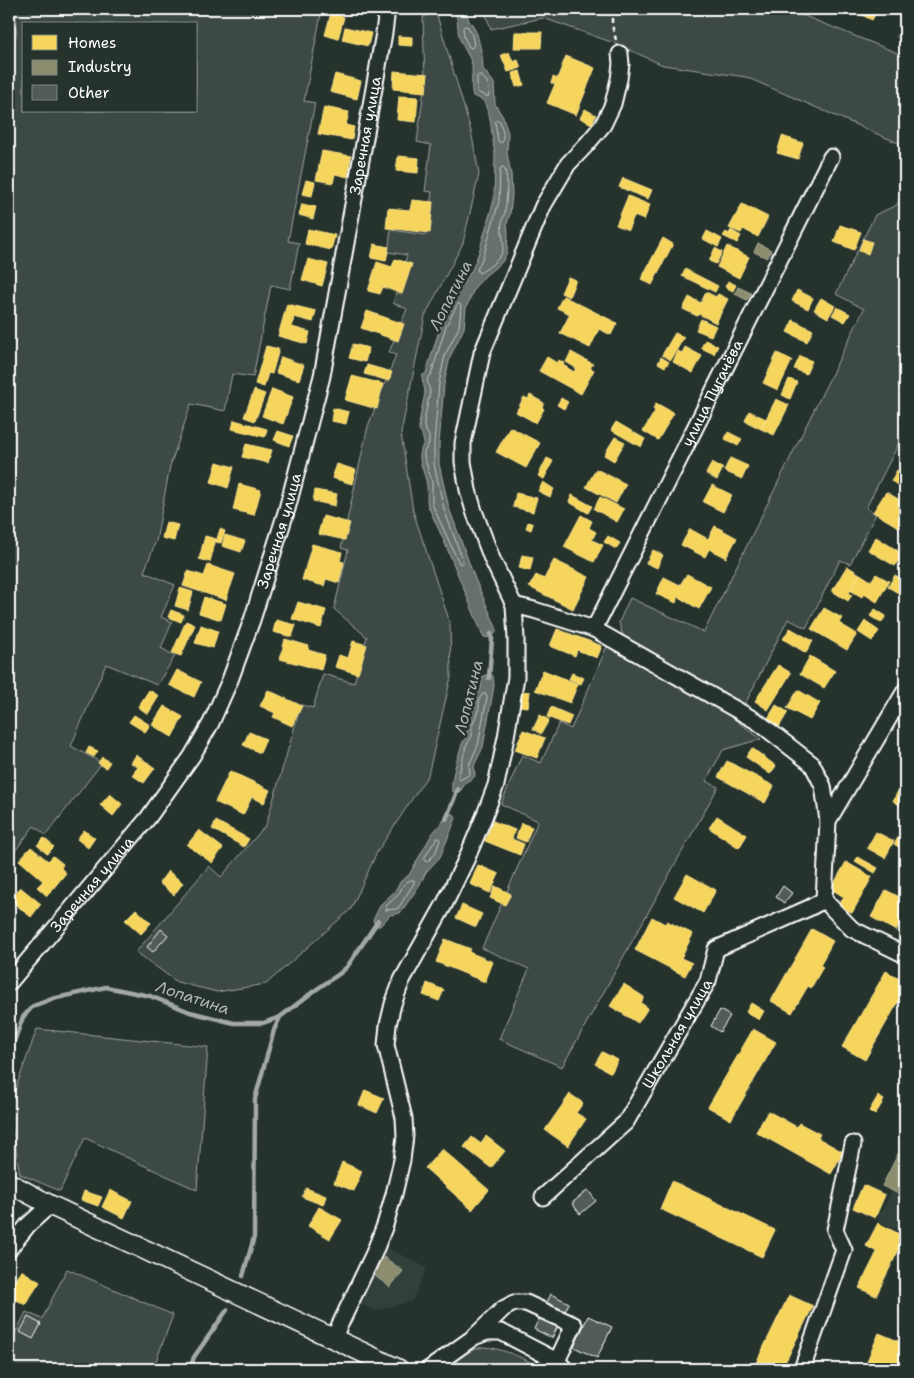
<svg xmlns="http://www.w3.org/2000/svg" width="914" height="1378" viewBox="0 0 914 1378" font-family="'Shantell Sans',sans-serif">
  <rect width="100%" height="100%" fill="#26332d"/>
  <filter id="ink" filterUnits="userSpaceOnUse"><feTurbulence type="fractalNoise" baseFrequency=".02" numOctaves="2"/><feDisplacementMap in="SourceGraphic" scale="10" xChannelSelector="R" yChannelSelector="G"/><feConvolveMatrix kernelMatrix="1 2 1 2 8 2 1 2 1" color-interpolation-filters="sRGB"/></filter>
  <g filter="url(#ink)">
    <!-- built -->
    <path fill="#333f3a" d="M905,1140V1235L877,1220L892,1191L882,1186Z
      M372,1240L427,1268L412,1301L375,1311L345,1296Z"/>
    <!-- green -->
    <path fill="#3e4944" stroke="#9ea4a2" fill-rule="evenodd" d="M16,9H322L304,101L315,103L288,241L299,243L290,289L271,285L253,377L232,374L225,411L191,404L170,466L156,541L144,572L175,585L161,617L172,622L161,648L175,656L157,685L106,664L71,746L102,763L46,835L34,826L9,859V62L16,35ZM24,24H196V111H24Z
      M484,9H787L905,56V146L746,77L663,65L614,43L543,18L491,29Z
      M436,12L471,131L479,174L463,243L425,316L401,433L413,511L450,623L451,677L428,775L377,852L351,909L266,984L217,992L177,982L136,952L209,866L221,877L266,825L301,705L313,708L323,674L354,683L367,637L334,609L348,550L341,548L368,426L396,355L389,352L407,309L393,303L407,255L388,252L391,230L426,235L432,192L425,191L431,145L417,142L425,81L423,17Z
      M905,186V444L900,441L866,508L876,514L850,564L840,560L806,628L788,619L745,704L624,640L619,622L630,598L704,632L864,309L836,294L875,215L897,205Z
      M608,644L702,695L761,739L723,750L706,781L718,787L562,1067L499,1039L529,969L482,948L538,821L501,804L522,755L541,763L559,723L571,729Z
      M37,1029L208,1047L197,1190L85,1138L60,1191L20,1174L9,1107Z
      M67,1269L173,1315L153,1369H9V1346L26,1312L42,1319Z
      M483,1347C499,1347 530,1360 542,1369H451C457,1356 470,1350 483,1347Z"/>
    <!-- water -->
    <path fill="#67706c" stroke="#a4a9a7" d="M453,9H465L469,21L472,24L477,34L482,55L483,69L494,83L495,104L503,117L508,133L507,153L511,174L512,195L510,214L507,224L508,232L507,253L502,262L486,275L475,287L466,308L464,328L450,357L444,384L439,444V464L449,508L475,579L496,627V632L492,638L484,637L482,633L444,541L428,506C426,499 428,493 427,486C425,469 414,459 424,443L422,434L419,430C419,417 423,405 425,393C425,387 422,382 422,376L426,373L441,324L456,294L472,270L479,252L494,200L495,156L490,118L485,104L483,100L473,96C470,86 473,76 472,65C470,56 463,48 460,39C456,29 460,18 453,9Z
      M490,673L493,676L494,686L483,747L474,766L475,776L472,779L467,781L459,793H456L452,791V781L455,767L462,744L467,735V725L474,707L475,697L481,689L482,677Z
      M449,814H454L456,818L440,857L426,872L419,886L403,909L400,913L390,915L380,926H375L373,920L381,904L394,892L401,881L409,875L432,834Z"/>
    <!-- homes -->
    <path fill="#f6d55c" stroke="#f9e28d" d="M862,9H878L872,20L860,14Z
      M331,13L344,17L338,39L325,35Z
      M905,18V41L897,37Z
      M345,27L371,33L368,46L342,40Z
      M515,32H542L541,48H514Z
      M398,36L412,37V46L398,45Z
      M509,52L513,62L518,60L521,68L508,72L501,55Z
      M566,56L595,68L576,115L547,103L555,84L551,83L553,77L557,79Z
      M394,71L428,74L426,92L393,89Z
      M520,71L524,85L516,87L512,73Z
      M335,74L361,81L357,99L330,92Z
      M399,96L418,97L416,122L397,120Z
      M324,107L349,112L346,125L354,127L352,140L318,134Z
      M585,109L596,115L592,124L580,118Z
      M782,136L803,143L798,159L777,153Z
      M322,151L351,156L348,177L335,174L333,183L316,180Z
      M398,156L419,158L418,173L396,171Z
      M623,178L652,190L648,199L619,187Z
      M306,180L315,182L312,196L302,194Z
      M628,196L650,205L644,220L634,216L628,230L616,225Z
      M412,200L433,202L430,233L386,228L388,208L410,210Z
      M302,204L316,207L313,219L299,215Z
      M742,204L768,217L758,237L743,229L741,233L729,228Z
      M840,225L861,232L854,250L834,242Z
      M308,229L335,235L331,250L305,244Z
      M731,230L741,236L737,243L723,236L726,232L729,234Z
      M707,231L722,239L718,247L703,239Z
      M663,238L673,244L652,285L641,279Z
      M863,239L872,242L868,254L859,251Z
      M374,244L389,247L386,261L371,258Z
      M727,246L749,257L739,278L717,267Z
      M715,248L722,252L716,264L709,261Z
      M308,259L328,264L322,286L302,280Z
      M395,259L412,264L402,294L383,287L380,294L368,291L377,262L392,267Z
      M685,269L718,286L715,292L682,276Z
      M568,277L576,280L569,297L561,293Z
      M728,281L736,285L733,291L725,287Z
      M797,290L813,298L808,309L792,301Z
      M706,292L716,297L718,294L728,299L716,323L699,314L697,316L683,309L689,297L701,303Z
      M563,296L617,323L611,335L599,329L590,348L560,333L570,314L557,308Z
      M821,298L835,306L828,318L814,310Z
      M287,304L316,311L313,322L294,317L292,327L310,332L307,344L278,336Z
      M837,307L850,314L845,322L832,315Z
      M367,311L404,324L398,341L361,328Z
      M701,319L716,326L711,336L696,330Z
      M793,320L813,330L807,342L787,332Z
      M675,333L684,337L671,360L662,355Z
      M705,340L718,346L714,354L701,348Z
      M353,344L369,348L365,362L349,358Z
      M266,346L279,349L272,374L268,373L264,387L255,384Z
      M685,347L702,356L693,373L673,362L678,351L682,353Z
      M571,352L593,364L590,368L594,370L581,394L539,371L547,357L557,363L559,360L564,363L563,365L574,372L576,368L566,362Z
      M777,353L792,360L778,390L763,383Z
      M800,356L812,361L806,374L794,369Z
      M281,357L304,365L299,380L276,373Z
      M661,357L669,362L665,367L658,363Z
      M367,365L392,372L389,381L364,374Z
      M352,376L383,384L377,409L345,400Z
      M789,379L797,382L790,399L782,395Z
      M272,389L293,397L283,424L262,416Z
      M254,390L265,394L255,421L244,417Z
      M530,395L544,403L542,407L544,409L536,423L516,412L524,397L528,399Z
      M561,398L568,402L564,409L557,405Z
      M776,399L789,405L774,435L761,429Z
      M656,403L674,413L658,440L643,431L655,411L653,409Z
      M333,408L349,412L346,424L331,421Z
      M749,411L766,419L761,429L745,421Z
      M234,420L267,429L265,437L232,429Z
      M616,422L645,439L641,447L611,430Z
      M510,427L540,443L526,468L496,452Z
      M278,431L293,436L289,446L274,440Z
      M728,432L742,439L738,446L725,439Z
      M615,437L625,442L614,461L604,455Z
      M246,444L272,450L268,463L242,457Z
      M547,458L553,461L544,479L538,476Z
      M730,458L748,466L742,479L724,471Z
      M217,462L234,467L228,488L211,482Z
      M712,462L723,468L717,480L706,474Z
      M337,464L356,470L352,484L332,478Z
      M596,469L626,484L616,503L586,487Z
      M897,470L905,474L904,488L891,481Z
      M543,482L554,489L550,497L538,491Z
      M239,484L261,490L254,515L233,510Z
      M712,485L732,495L723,512L703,502Z
      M315,490L337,494L335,506L313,501Z
      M886,492L905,503V531L873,512Z
      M516,493L537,498L533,512L513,507Z
      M572,495L592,506L588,513L569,502Z
      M600,497L624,509L617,522L594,509Z
      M581,515L592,521L589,528L596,532L592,540L603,545L594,562L564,547Z
      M323,516L350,523L345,540L318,534Z
      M166,522L178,525L174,541L162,538Z
      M528,522L533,524L531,530L526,528Z
      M715,526L737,538L726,558L709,549L705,557L681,545L690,529L708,539Z
      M220,529L225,531L221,543L216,542Z
      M225,535L245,541L241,552L222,546Z
      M205,536L216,539L210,562L199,559Z
      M608,536L620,543L616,549L604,542Z
      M876,537L903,554L895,566L868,550Z
      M312,544L342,552L340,561L344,562L339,583L326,579L324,586L302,580Z
      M653,550L663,555L657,568L646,563Z
      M522,555L533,557L530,571L519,568Z
      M554,560L589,577L573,609L529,587L536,575L544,579Z
      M208,565L235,574L226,600L183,586L188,571L204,576Z
      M847,566L860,574L849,593L852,595L848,601L832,591Z
      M687,574L711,587L699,609L678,597L676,603L656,594L664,577L680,585Z
      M860,574L871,581L876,574L889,581L877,602L864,594L862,597L850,590Z
      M895,575L905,581V585L900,594L888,587Z
      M180,588L193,592L188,610L175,606Z
      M204,597L226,604L221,620L199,613Z
      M298,602L326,610L321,628L292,619Z
      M824,608L842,618L839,623L857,634L847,650L811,629Z
      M875,609L886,616L881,623L870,616Z
      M171,610L184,615L181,622L168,617Z
      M276,620L296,625L292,637L273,632Z
      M186,621L195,625L181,656L172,653Z
      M865,621L879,631L872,641L858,632Z
      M201,625L218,631L213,648L195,643Z
      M790,628L813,641L806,653L783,639Z
      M557,629L602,646L597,658L577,650L575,656L550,646Z
      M285,639L309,646L308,650L325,655L321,670L280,659Z
      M353,641L367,645L358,674L335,667L339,655L348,658Z
      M810,656L835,671L824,688L800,674Z
      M778,665L791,673L768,710L755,701Z
      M177,670L201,682L194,697L169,685Z
      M543,670L578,684L570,703L535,690Z
      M572,673L584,678L581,684L569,679Z
      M149,690L159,696L148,714L138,707Z
      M268,690L302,706L292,726L273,717L275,713L260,706Z
      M798,690L820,703L810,720L787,708Z
      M522,691L530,692L528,707L519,706Z
      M776,705L788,712L779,727L767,720Z
      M164,706L183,717L172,737L152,725Z
      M551,707L572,716L568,725L547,717Z
      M134,715L150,725L145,732L129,722Z
      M540,715L549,720L541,734L533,729Z
      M523,730L545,738L537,758L515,750Z
      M249,732L266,739L260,753L243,745Z
      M89,747L98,751L94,757L86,753Z
      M752,748L776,766L770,774L746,757Z
      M136,755L155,768L144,783L132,775L138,767L131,763Z
      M102,757L110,762L106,768L98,763Z
      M727,761L774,786L765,803L718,777Z
      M230,771L270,790L264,803L252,797L243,815L215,802Z
      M898,791L905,795V808L893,801Z
      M110,794L122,804L113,816L100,805Z
      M717,816L747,835L739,848L709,828Z
      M216,821L249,839L244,847L212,829Z
      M493,821L515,830L512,839L524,844L520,855L485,841Z
      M521,823L532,827L526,842L516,838Z
      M84,830L95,838L88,848L77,839Z
      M199,830L223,848L212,863L187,845Z
      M876,832L894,841L885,858L867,848Z
      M901,833L905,835V851L894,844Z
      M44,838L54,847L47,854L37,845Z
      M31,847L48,861L53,856L63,864L61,868L66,873L47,896L37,887L43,881L19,860Z
      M858,857L878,868L875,873L855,861Z
      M846,862L872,877L852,913L839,905L844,897L831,889Z
      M478,865L499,874L490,893L470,884Z
      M168,871L183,883L174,895L159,883Z
      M687,874L716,890L703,913L674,897Z
      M495,886L511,894L505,905L490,898Z
      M20,887L41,904L31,917L10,900Z
      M886,890L905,900V913L896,931L871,917Z
      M462,905L482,914L476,927L456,918Z
      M136,909L151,923L141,934L125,920Z
      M652,917L665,924L667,921L693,934L681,958L692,963L685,976L635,950Z
      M812,929L833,941L820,965L823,967L811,988L808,986L792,1013L771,1001Z
      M445,939L471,949L469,952L493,962L485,982L436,962Z
      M886,971L905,982V990L865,1060L842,1047Z
      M427,983L444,990L439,1001L423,995Z
      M624,984L644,997L641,1003L648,1008L638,1023L610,1006Z
      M751,1003L764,1011L759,1020L746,1012Z
      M753,1029L776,1042L731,1120L708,1107Z
      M602,1052L618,1060L611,1073L595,1064Z
      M365,1090L384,1098L377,1113L359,1105Z
      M570,1094L583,1103L576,1113L586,1119L568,1146L545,1130Z
      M878,1096L884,1100L875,1115L869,1111Z
      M768,1111L797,1127L799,1123L820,1134L818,1138L843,1152L831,1174L756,1132Z
      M486,1136L505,1151L491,1168L464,1147L472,1137L481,1144Z
      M442,1149L489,1190L472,1210L425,1168Z
      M342,1162L362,1171L354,1191L334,1183Z
      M672,1181L775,1230L762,1257L660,1209Z
      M863,1185L885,1195L875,1218L853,1208Z
      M306,1188L326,1196L323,1205L302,1197Z
      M110,1190L132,1201L124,1218L102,1207Z
      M84,1191L102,1197L98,1206L81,1200Z
      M319,1207L342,1220L330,1239L308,1226Z
      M878,1223L905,1237L876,1296L859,1288L877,1252L866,1246Z
      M21,1270L40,1282L25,1305L17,1300L13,1306L9,1304V1290Z
      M789,1295L813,1306L782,1369H753Z
      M879,1333L905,1344V1369H888L867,1361Z
      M619,1365L631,1369H618Z"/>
    <!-- industry -->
    <path fill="#8c8c6e" stroke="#aeae9a" d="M758,243L771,250L767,258L754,252Z
      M738,287L751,293L747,300L735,294Z
      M905,1140V1197L882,1186Z
      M384,1257L403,1271L390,1287L371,1273Z"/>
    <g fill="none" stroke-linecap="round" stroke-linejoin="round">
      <!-- shore -->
      <path stroke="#c2c6c4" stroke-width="1" d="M465,26L468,27L472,35L474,45L472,48L469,47L464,37L463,28Z
        M479,75C487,78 492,89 488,97L477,92V77Z
        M497,120L500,121L503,133V141L501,143L498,141L495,122Z
        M503,167L505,169C508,182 507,198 505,211C505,215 502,219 502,222C500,232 506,243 502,253C498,261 486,270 479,273L477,270L484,254L499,201L500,169Z
        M458,304H460L461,306L459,327L445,355L439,383L434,443V464L444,509L463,561V563L461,564L459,563L432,504V482L424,456V452L429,443V436L424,427V421L430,392L427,379L431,375L446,326Z
        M483,694H486L487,697L478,745L469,765L470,774L460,780L458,778L466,746L472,736V726L479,708V700Z
        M437,838H439L440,840L435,854L428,861L426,862L424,859Z
        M411,880H414V883L399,907L396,909L386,910V906L398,895L404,884Z"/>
      <!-- stream -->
      <path stroke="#a4a9a7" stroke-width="4.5" d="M489,678L492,638L491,634
        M446,819L458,789
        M9,1055L23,1017L33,1006L52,999L106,987L150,996L190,1012L234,1023H263L280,1017L314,991L339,974L347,967L378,921
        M243,1276L254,1237L255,1099L274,1030L280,1017
        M190,1369L194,1357L227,1310"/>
    </g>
    <!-- building -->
    <path fill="#515c57" stroke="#fff" d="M783,886L792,893L784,903L776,897Z
      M161,929L168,935L153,952L147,947Z
      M720,1010L730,1016L720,1032L711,1026Z
      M588,1190L596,1201L580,1214L572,1203Z
      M551,1294L569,1303L552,1338L534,1329Z
      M588,1316L612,1327L597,1358L574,1347Z
      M28,1317L41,1324L33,1339L20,1332Z"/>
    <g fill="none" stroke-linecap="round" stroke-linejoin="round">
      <!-- minor casing -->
      <g stroke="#fff" stroke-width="19">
        <g id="minor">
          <path d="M514,605L534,610L594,629L758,722L812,764L823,786L828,821"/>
          <path id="s1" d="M594,629L831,157"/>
          <path d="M824,900L852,929L905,955"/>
          <path id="s2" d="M9,983L148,818L192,756L211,723L230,680L252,620L287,509L322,376L384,33L387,9"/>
          <path id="s3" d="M543,1197L626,1122L708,981L716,949L809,908L824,900L828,821L905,691"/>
          <path d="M9,1249L28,1225L50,1205"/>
          <path d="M476,1335L503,1309L514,1303H526L574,1325L557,1361"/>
          <path d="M333,1339L374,1253L385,1225L394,1194L402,1160L405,1136L404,1118L386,1045L388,1025L393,1004L402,980L444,905L466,860L484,817L496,785L506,737L516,677V639L514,605L492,559L474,511L468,490L463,462V443L482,353L543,206L568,164L587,144L603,125L613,104L619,79L621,64L620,54"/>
          <path d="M429,1369L474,1337L487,1332H501L557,1361L565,1369"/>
          <path d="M802,1369L844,1250L835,1230L853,1144"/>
        </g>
      </g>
      <!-- major casing -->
      <g stroke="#fff" stroke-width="22">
        <path id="major" d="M9,1183L50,1205L398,1369"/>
      </g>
      <!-- path -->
      <path stroke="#fff" stroke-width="2.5" stroke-dasharray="5 4" stroke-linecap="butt" d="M612,9V25L616,40"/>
      <!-- minor -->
      <use href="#minor" stroke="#26332d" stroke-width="15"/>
      <!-- major -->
      <use href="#major" stroke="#26332d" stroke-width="19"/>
    </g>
  </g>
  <g text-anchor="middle" stroke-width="5" stroke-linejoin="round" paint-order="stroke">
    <!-- street labels -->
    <g font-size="15" fill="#fff" stroke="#26332d">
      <text dy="5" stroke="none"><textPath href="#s2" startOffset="939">Заречная улица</textPath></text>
      <text dy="5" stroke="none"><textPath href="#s1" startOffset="264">улица Пугачёва</textPath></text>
      <text dy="5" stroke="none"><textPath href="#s2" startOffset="534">Заречная улица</textPath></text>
      <text dy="5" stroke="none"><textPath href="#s2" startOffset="129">Заречная улица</textPath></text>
      <text dy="5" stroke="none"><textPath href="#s3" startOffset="214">Школьная улица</textPath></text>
    </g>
    <!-- water labels -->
    <g font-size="16" font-style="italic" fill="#b3b8b6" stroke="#26332d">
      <text transform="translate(450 295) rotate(-63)" y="6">Лопатина</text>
      <text transform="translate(468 697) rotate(-76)" y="6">Лопатина</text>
      <text transform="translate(193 997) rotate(18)" y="6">Лопатина</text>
    </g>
  </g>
  <!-- margin -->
  <rect width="914" height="1378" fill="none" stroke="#26332d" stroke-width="30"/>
  <rect x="15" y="15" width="884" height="1348" fill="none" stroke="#fff" stroke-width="2" filter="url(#ink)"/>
  <!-- legend -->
  <rect x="22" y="22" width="175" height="90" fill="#26332d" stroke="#7d8581"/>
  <rect x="32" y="35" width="25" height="15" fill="#f6d55c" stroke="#7d8581"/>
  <text x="68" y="48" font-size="15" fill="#ffffff">Homes</text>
  <rect x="32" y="60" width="25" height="15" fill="#8c8c6e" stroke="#7d8581"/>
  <text x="68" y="72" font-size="15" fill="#ffffff">Industry</text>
  <rect x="32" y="85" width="25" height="15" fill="#515c57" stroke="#7d8581"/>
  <text x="68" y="98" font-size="15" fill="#ffffff">Other</text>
</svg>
